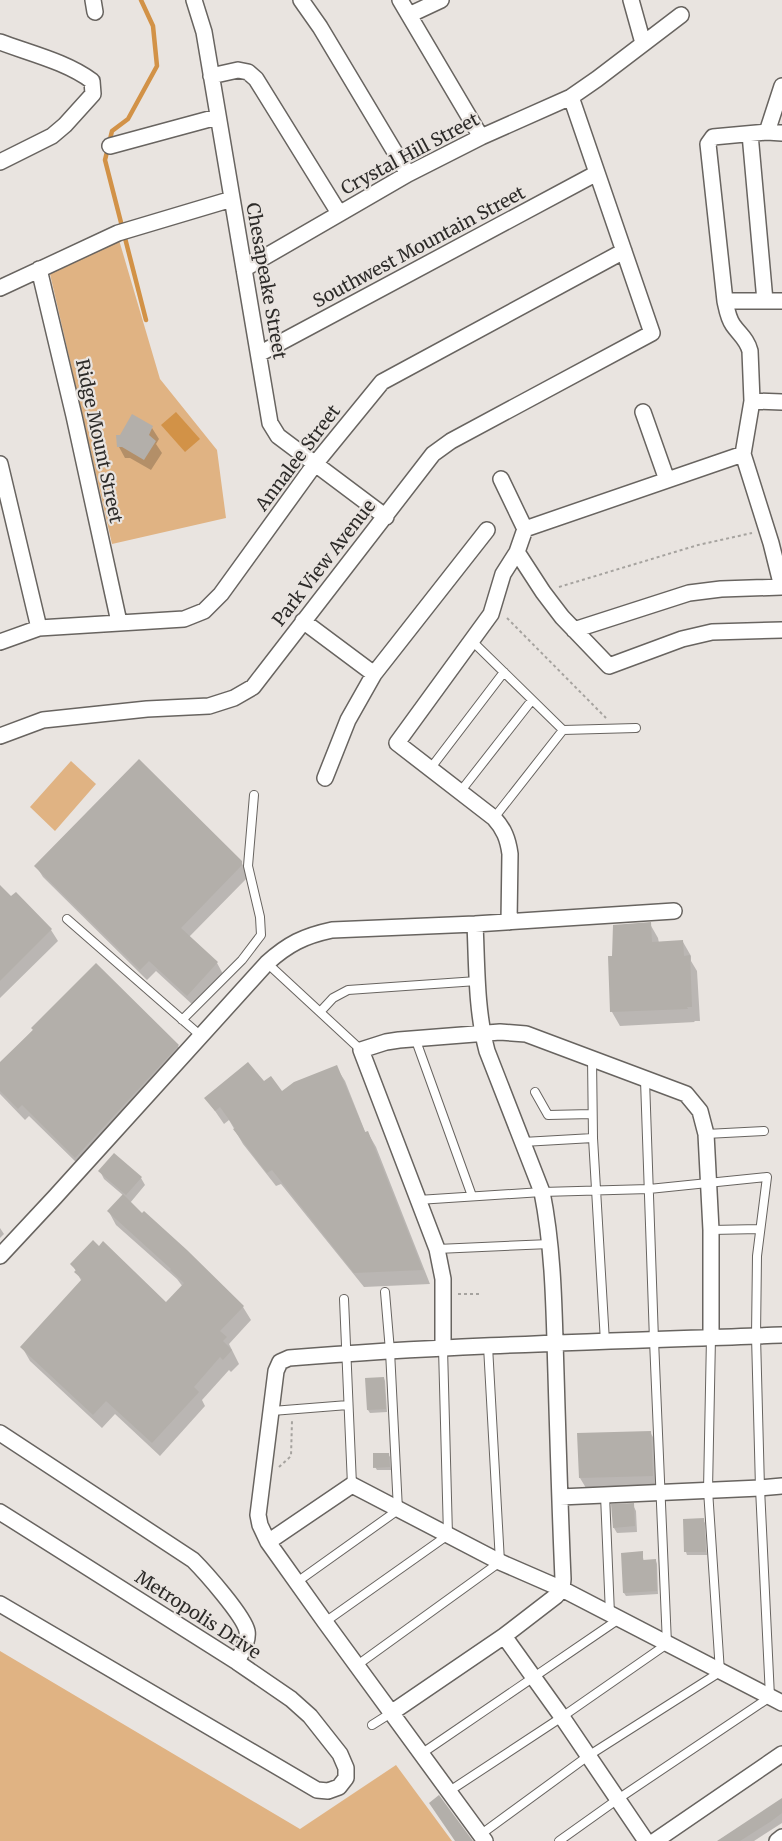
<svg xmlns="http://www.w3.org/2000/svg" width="782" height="1841" viewBox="0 0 782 1841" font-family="Merriweather,serif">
  <rect width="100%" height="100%" fill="#e9e4e0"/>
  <!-- green -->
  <path fill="#e0b383" d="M119,240L160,379L217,450L226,518L112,544L50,274Z
    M71,761L96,784L55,831L30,807Z
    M0,1651L300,1829L396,1765L452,1841H0Z"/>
  <!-- water -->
  <path fill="#d29247" d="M176,412L200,439L185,452L161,425Z"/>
  <!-- shadow -->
  <path fill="#0003" d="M152,428L159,439L156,444L162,453L151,470L130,458H125L119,447Z
    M241,862L248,874V877L189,937L217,963L223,974L194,1006L156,971L147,980L43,877L36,866Z
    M0,888L51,930L58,941L0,998Z
    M650,924L658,938L659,943L683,942L691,956V961L697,971L700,1021H694L695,1022L620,1026L612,1012L613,957Z
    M96,965L178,1046L185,1057L82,1168L29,1116L25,1120L0,1094V1064Z
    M336,1067L345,1081L366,1134L368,1133L376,1147L430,1284L364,1287L281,1184L276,1186L243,1144L229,1120L224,1124L206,1098L264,1083L282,1094Z
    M100,1171L141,1178L145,1185L130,1203L243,1307L251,1320L229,1344L239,1364L231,1372L229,1370L202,1400L205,1406L160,1456L115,1414L102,1428L30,1361L22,1347L82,1282L72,1264L166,1304L183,1287L177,1279L116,1225L109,1212L124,1196L104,1179Z
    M0,1228L4,1234L0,1238Z
    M384,1378L385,1381L387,1412L370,1413L368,1410Z
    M650,1432L659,1447L660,1490L589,1493L580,1478Z
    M388,1454L390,1457L391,1470H377L375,1467Z
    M633,1505L636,1511L637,1532L617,1533L614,1528Z
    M685,1520H703L705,1523L707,1555H687L686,1552Z
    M642,1553L644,1562L656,1561L657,1564L658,1594L626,1596L624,1593L622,1554Z
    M782,1800V1823L754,1841H718Z"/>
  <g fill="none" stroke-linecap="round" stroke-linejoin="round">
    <!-- stream -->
    <path stroke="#d29247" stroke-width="4.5" d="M141,0L153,26L157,66L128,119L112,131L105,160L146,320"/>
  </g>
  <!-- building -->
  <path fill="#b3afaa" d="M132,414L153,426L149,435L156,441L144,460L122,447H117L116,435H120Z
    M139,759L242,861V865L181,928L218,962L187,996L149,961L140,970L34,866Z
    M0,885L11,896L16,892L52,929L0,981Z
    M651,922L652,942L683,940L684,956L690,955L692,1007H687L688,1009L610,1012L608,956H612L613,925Z
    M96,963L179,1045L75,1158L22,1105L18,1109L0,1091V1062L33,1030L31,1028Z
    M248,1062L264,1081L271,1076L282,1091L294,1082L337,1065L365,1132L368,1131L423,1270L354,1273L272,1170L267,1173L233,1129L235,1128L220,1107L215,1111L204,1098Z
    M114,1153L142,1177L126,1195L98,1171Z
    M123,1194L142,1213L144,1211L187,1250L244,1306L220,1331L227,1337L223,1341L232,1350L223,1360L220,1357L194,1387L199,1392L152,1443L106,1401L93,1415L20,1347L82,1279L74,1272L76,1270L70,1264L93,1240L99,1246L103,1241L166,1302L184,1283L170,1270L171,1269L107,1211Z
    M384,1377L386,1409L367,1410L365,1378Z
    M651,1431L653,1476L579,1478L577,1433Z
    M373,1453H389L390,1467L373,1468Z
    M634,1503L635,1526L613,1528L611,1504Z
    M704,1518L706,1552H684L683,1519Z
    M643,1551V1560L656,1559L657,1591L623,1593L621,1553Z
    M439,1795L473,1841H455L429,1803Z
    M782,1798V1813L770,1822L740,1841H717Z"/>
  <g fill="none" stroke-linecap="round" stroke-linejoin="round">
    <!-- lane casing -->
    <g stroke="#686460" stroke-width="10">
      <path id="lane" d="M471,640L563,730L636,728
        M430,769L504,672
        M460,792L532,700
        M494,818L563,730
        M67,919L201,1036
        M267,963L361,1050
        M320,1012L333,998L348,990L477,981
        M182,1020L242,960L261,935L260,917L248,866L254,795
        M415,1038L472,1196
        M592,1058L593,1138L605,1342
        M535,1092L548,1115L592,1114
        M706,1134L764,1131
        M523,1142L593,1138
        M418,1200L542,1192L649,1189L767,1177L757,1256L756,1336L760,1488L770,1697L618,1799L559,1841
        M711,1230L760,1229
        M437,1249L550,1244
        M344,1299L352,1485
        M272,1411L348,1405
        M605,1495L610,1614
        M297,1582L398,1510L390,1351L385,1292
        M325,1622L448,1535L443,1348
        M356,1666L500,1562L488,1346
        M372,1725L391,1713
        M421,1754L619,1619
        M448,1792L562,1717L667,1644L654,1340L645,1080
        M480,1835L588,1756L720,1672L708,1490L711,1337"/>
    </g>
    <!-- street casing -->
    <g stroke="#686460" stroke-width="18">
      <path id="street" d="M93,0L95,12
        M194,0L204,32L270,423L278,436L386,517
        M301,0L320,27L408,174
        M400,0L481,137
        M631,0L643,43
        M409,15L441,0
        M0,42C29,53 67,62 92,81L93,94L65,125L52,136L0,162
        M211,76L238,70L248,72L256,79L339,213
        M767,132L782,86
        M750,134L765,301
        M110,146L217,117
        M39,269L74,416L119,622
        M244,269L408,174L481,137L571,97L597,79L681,15
        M0,288L118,233L232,199
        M725,301H782
        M259,354L597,173
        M752,401L782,402
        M643,412L667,480
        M0,464L39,628
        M501,479L525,529L517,552L503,574L491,614L397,743L494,818C504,829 508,839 510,854L509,922
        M525,529L743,454
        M517,552L543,592L562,617L609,666L682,639L712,632L782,630
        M303,621L374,674
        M574,630L689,593L721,589L782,587L771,543L743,454L752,401L750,351C747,339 740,335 733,325C728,318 727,310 725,301L708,144L713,137L767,132L782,133
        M0,642L39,628L184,619L204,611L221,594L315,464L382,382L624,251
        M0,736L43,720L147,709L209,706L234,698L253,687L433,454L451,441L652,333L571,97
        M325,778L348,720L374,674L487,530
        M0,1256L55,1197L267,963C288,944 304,936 332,930L475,924L674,911
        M443,1348V1279L437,1249L361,1050L386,1042L399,1040L500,1032L526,1034L686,1094L700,1111L706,1134L711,1230V1337
        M0,1433L193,1560C205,1572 244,1616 247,1631C249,1641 241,1653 237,1662
        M560,1497L760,1488L782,1486
        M0,1512L237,1662L291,1699L310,1716L340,1754L346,1768V1778L339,1787L328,1791L317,1790L0,1604
        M268,1542L352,1485L500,1562L562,1589L782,1703
        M504,1636L562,1717L646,1841
        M391,1713L504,1636L556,1596L562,1589L563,1579C560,1511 558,1442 556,1374C554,1313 554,1252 542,1192L487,1051C476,1010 477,966 475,924
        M485,1841L325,1622L268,1542L260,1525L258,1515L276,1371L280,1362L289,1358C453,1345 618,1341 782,1335
        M655,1841L782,1754
        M777,1841L782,1837"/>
    </g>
    <!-- path -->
    <path stroke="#a6a39f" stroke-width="2" stroke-dasharray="3 3" stroke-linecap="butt" d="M559,587L698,545L752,533
      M507,618L606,718
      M458,1294H480
      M279,1467L291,1456L292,1421"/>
    <!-- lane -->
    <use href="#lane" stroke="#fff" stroke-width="8"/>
    <!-- street -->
    <use href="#street" stroke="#fff" stroke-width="15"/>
  </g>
  <g text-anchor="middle" stroke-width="4.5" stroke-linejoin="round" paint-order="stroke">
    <!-- street labels -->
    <g font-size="18" fill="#2d2b29" stroke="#e9e4e0">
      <text transform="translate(410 154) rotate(-28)" y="6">Crystal Hill Street</text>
      <text transform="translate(419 247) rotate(-28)" y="6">Southwest Mountain Street</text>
      <text transform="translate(266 281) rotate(80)" y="6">Chesapeake Street</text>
      <text transform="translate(99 441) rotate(78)" y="6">Ridge Mount Street</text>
      <text transform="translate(298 458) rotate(-53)" y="6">Annalee Street</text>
      <text transform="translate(324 563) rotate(-52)" y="6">Park View Avenue</text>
      <text transform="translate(198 1615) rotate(33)" y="6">Metropolis Drive</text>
    </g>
  </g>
</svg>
